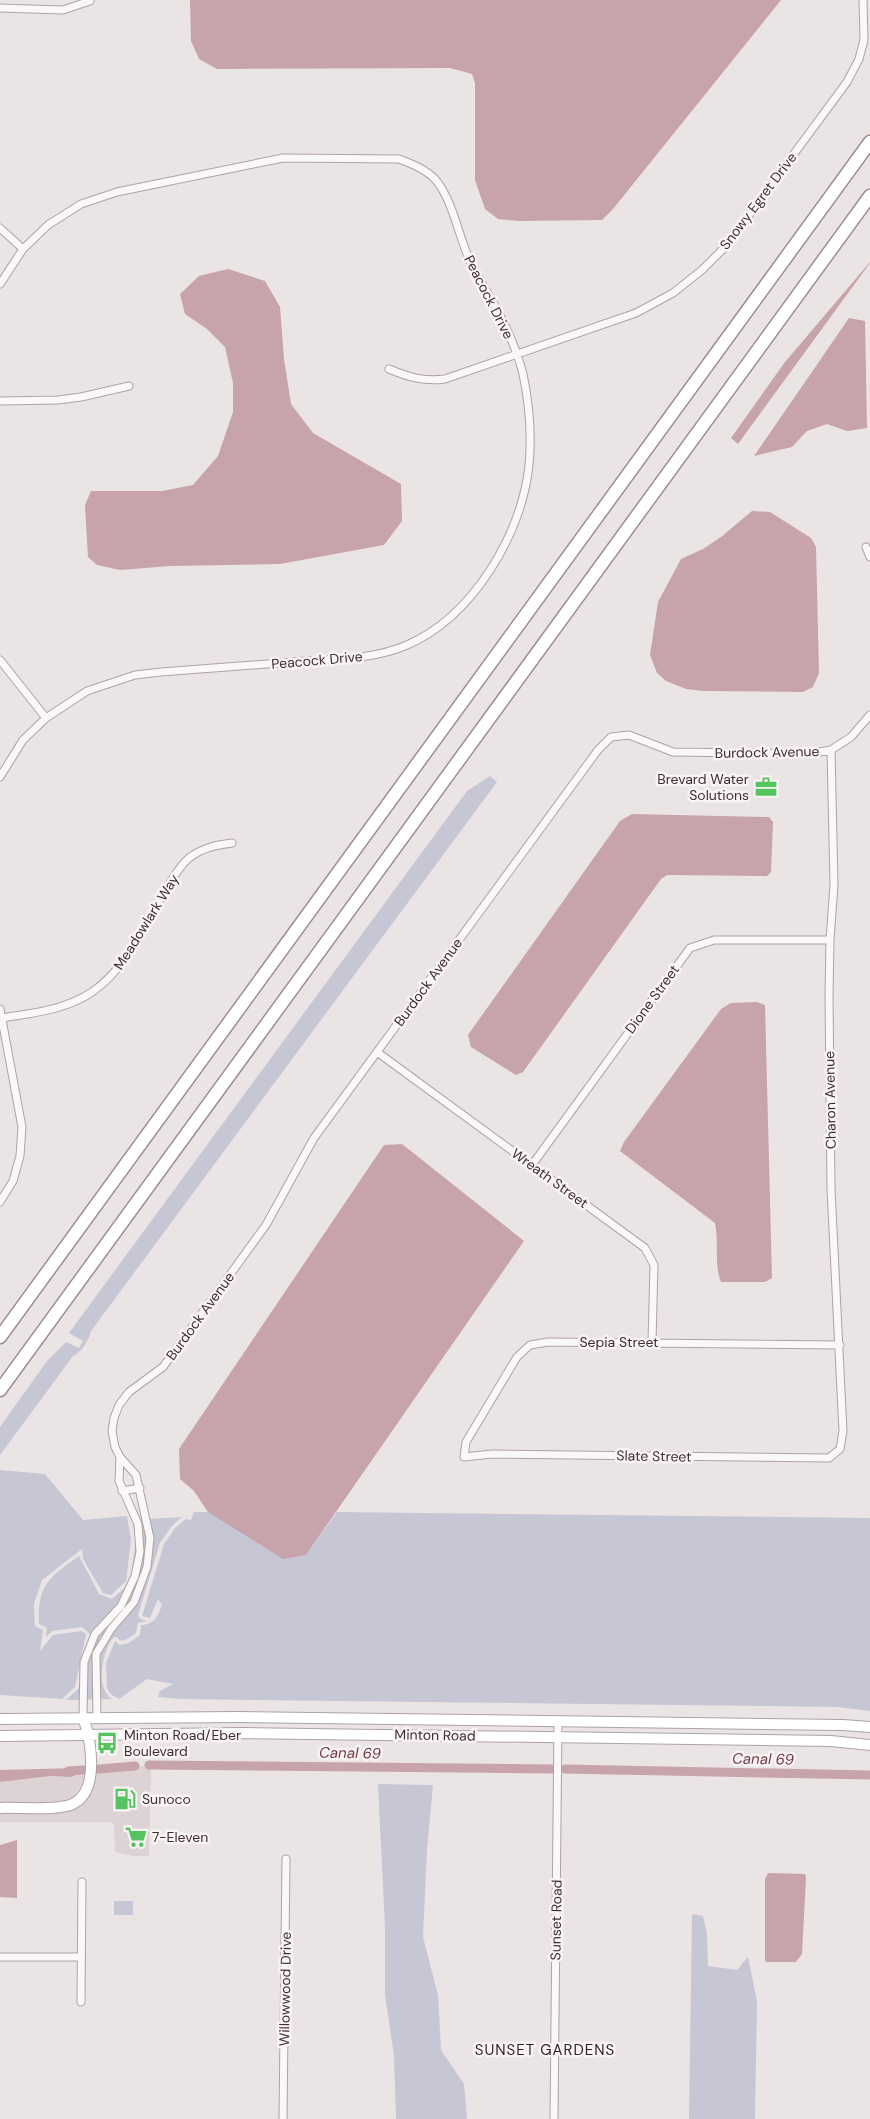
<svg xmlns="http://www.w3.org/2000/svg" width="870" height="2119" viewBox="0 0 870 2119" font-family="'DM Sans',sans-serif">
  <rect width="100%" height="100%" fill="#ebe4e5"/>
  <!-- built -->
  <path fill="#ddd2d4" d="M151,1766L149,1856H134L115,1852L114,1825L111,1822H0V1812L70,1809L79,1806L90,1791L94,1781L96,1768Z
    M78,1768H86L85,1780L73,1798L57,1803H0V1782L51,1776L71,1777L77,1774Z"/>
  <!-- green -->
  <path fill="#c6c6d4" d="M490,776L497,782L91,1331C89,1340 81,1353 73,1356L0,1455V1427L47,1361L66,1342L79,1348L83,1341L69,1333L467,791Z
    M0,1470L45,1474L83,1520L127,1516L131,1539L126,1581L111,1595L103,1593L83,1559L82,1549L42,1580L34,1604L35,1626L43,1630L40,1651L53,1635L81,1631L86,1634L75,1687L62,1699L0,1695Z
    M194,1512H208L226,1522L306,1555L337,1512L870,1518V1711L838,1707L181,1699L158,1697L160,1691L173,1684L147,1679L119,1699L112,1695L107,1689L106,1663L115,1641L120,1645L129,1643L140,1635L141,1625C154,1625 158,1616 162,1605L158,1599L150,1618L142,1616L164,1544L175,1528L186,1519L191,1520Z
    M182,1517L172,1526L160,1543L138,1615L140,1619L147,1621L138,1623L136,1633L127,1639L121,1641L116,1637L113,1638C102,1652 95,1688 112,1699L66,1700L79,1688L90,1634L82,1627L52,1631L46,1637L47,1628L39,1624C37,1586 49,1577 79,1556L99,1594L112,1599L130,1583L136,1540L132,1520Z
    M378,1784L433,1785L427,1849L423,1937L438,1995L441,2050L464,2084L467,2119H396L394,2056L385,1995V1928Z
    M114,1901H133V1915H114Z
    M692,1914L703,1916L707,1934L708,1966L737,1970L748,1957L757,2001L755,2119H689Z"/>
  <!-- water -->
  <path fill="#c7a3ac" d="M190,0H781L613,209L602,220L519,221L498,219L485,209L475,180V83L472,74L450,68L217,69L199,59L191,41Z
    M870,262V263L738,444L731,438L785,362Z
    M228,269L265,281L280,307L284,359L291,404L313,433L401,484L402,521L384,545L280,564L170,566L120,570L97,565L88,557L85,505L91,491H162L193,485L218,456L233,412V383L225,347L207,329L185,314L180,294L199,276Z
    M849,318L865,321L867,428L847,431L827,424L807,431L792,447L754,456Z
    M752,511L770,512L811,538L816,547L819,673L813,687L803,692L702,691L686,689L666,681L657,673L650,655L658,602L681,559L703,549L721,537Z
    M632,814L769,817L773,822L771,872L767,876L667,875L661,879L523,1072L516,1075L471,1047L468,1035L620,821Z
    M757,1002L765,1005L772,1278L765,1282H721C714,1265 719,1242 715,1223L620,1151L624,1142L721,1009L731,1003Z
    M402,1144L524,1241L306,1555L283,1559L208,1512L194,1491L180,1479L179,1449L384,1145Z
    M78,1768V1774L71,1777L51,1776L0,1782V1770Z
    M17,1840V1898L0,1897V1845Z
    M768,1873L805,1874L806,1878L802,1954L796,1962H766L765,1960V1879Z"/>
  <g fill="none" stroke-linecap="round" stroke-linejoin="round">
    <!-- canal -->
    <path stroke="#c7a3ac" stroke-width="9" d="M149,1765L551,1769
      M99,1769L135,1766
      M565,1769L870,1775
      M68,1771L83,1770"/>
    <!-- street casing -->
    <g stroke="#aea2a4" stroke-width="9">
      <path id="street" d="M0,8L63,10L90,1
        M0,228L23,249
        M0,284L23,249L48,225L81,204L117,192L283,158L399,159C412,164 425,169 435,179C456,204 459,245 476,273C495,305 514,338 523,374C529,403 532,435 529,465C522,535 472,617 407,645C375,659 338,659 305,661C257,665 209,668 161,672L135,675L87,691L46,718L23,740L0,777
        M389,369C408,377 425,382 445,379L636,313L673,293L702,270L726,246L847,82L859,59L864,40L863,0
        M0,401L58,400L81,397L129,386
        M866,547L870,557
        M0,660L46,718
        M831,750L834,885L830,940L829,995L831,1189L843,1431L840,1449L829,1458L492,1454L464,1457L466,1442L517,1357L530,1345L548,1342L840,1345
        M0,1009L22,1127L20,1156L13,1181L0,1202
        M2,1018C32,1013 66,1010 92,992C127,968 144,926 165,891C172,880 179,866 189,858C202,848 216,845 232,843
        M377,1052L645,1248L654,1265L652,1342
        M532,1165L690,948L714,940H830
        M122,1491L140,1488
        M83,1717L84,1662L95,1634L121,1606L135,1576L140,1552L138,1524L119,1481L120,1457
        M97,1717L96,1654L111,1629L134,1602L147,1567L150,1538L136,1475L120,1457L115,1447L112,1431L114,1418L119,1405L129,1392L163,1367L266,1225L314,1138L598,750L611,737L629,735L673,752L808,754L831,750L851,737L870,715
        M0,1957H81
        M81,2002L82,1882
        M283,2119L286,1859
        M554,2119L558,1720"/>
    </g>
    <!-- secondary casing -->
    <g stroke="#aea2a4" stroke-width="12">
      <path id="secondary" d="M0,1719L238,1717L843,1725L870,1727
        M0,1736L243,1733L831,1741L870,1745
        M0,1808C20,1807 51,1811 70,1805C101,1794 91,1740 83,1717"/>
    </g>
    <!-- highway casing -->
    <g stroke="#a08d90" stroke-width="15">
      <path id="highway" d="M0,1337L870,142
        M0,1390L870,196"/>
    </g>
    <!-- street -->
    <use href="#street" stroke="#f9f7f7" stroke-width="7"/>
    <!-- secondary -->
    <use href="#secondary" stroke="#fff" stroke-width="10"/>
    <!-- highway -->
    <use href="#highway" stroke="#fff" stroke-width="12"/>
  </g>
  <!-- icons -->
  <defs>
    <g id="office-bare" transform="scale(1.725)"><path d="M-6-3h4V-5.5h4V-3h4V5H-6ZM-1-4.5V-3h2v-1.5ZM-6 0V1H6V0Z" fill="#55c45e" stroke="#f8f4f5" stroke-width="2.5" paint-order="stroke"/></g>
    <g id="bus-bare" transform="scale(1.725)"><path d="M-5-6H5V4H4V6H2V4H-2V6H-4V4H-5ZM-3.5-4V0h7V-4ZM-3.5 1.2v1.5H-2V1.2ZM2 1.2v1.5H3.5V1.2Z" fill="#55c45e" stroke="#f8f4f5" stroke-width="2.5" paint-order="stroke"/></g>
    <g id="fuel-bare" transform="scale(1.725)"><path d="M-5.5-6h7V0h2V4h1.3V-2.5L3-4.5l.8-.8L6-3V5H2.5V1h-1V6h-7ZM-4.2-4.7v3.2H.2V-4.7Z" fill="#55c45e" stroke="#f8f4f5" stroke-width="2.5" paint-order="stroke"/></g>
    <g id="supermarket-bare" transform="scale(1.725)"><path d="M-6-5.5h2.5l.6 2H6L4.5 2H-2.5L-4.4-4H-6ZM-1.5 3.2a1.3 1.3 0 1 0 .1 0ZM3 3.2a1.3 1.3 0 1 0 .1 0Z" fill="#55c45e" stroke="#f8f4f5" stroke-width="2.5" paint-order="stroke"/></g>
  </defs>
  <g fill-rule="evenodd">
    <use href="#office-bare" x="766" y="787"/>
    <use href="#bus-bare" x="107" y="1743"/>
    <use href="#fuel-bare" x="125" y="1799"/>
    <use href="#supermarket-bare" x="136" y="1837"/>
  </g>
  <g text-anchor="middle" stroke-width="5" stroke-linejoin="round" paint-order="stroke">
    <!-- street labels -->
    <g font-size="14" fill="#422d30" stroke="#f8f4f5">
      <text transform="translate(758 201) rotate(-53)" y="5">Snowy Egret Drive</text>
      <text transform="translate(489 297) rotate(63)" y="5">Peacock Drive</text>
      <text transform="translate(317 660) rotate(-5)" y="5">Peacock Drive</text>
      <text transform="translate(767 752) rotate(-1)" y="5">Burdock Avenue</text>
      <text transform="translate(146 922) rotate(-58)" y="5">Meadowlark Way</text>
      <text transform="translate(428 982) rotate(-54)" y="5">Burdock Avenue</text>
      <text transform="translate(652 999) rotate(-54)" y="5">Dione Street</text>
      <text transform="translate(830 1100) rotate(-91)" y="5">Charon Avenue</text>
      <text transform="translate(550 1178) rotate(36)" y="5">Wreath Street</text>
      <text transform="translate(200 1316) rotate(-54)" y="5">Burdock Avenue</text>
      <text x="619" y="1347">Sepia Street</text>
      <text transform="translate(654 1456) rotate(1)" y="5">Slate Street</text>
      <text transform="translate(435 1735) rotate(1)" y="5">Minton Road</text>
      <text transform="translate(556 1920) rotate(-89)" y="5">Sunset Road</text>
      <text transform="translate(285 1989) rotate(-89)" y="5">Willowwood Drive</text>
    </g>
    <!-- poi labels -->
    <g font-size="14" fill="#422d30" stroke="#f8f4f5" text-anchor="start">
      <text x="749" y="784" text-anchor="end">Brevard Water<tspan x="749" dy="16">Solutions</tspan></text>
      <text x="124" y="1740">Minton Road/Eber<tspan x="124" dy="16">Boulevard</tspan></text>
      <text x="142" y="1804">Sunoco</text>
      <text x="152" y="1842">7-Eleven</text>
    </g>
    <!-- water labels -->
    <g font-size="15" font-style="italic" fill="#733a46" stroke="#f8f4f5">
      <text transform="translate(350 1753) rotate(1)" y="5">Canal 69</text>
      <text transform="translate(763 1759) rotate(1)" y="5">Canal 69</text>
    </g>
    <!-- neighbourhood labels -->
    <g font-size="15" letter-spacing="1" fill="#331f21" stroke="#f8f4f5">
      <text x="545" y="2055">SUNSET GARDENS</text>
    </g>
  </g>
</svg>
